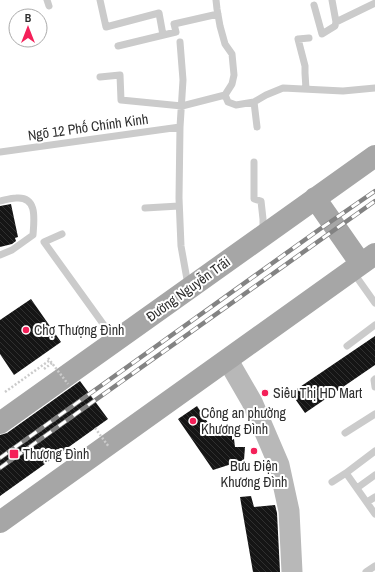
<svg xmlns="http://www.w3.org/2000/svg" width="375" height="572" viewBox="0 0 375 572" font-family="'Archivo Narrow',sans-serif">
  <defs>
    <pattern id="building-back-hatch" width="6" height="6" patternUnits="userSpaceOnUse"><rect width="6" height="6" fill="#151515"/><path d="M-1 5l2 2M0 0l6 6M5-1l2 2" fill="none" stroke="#2f2f2f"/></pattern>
  </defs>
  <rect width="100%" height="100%" fill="#fff"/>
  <!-- building -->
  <path fill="url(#building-back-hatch)" d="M11,204L18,237L15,238L16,241L12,244L0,247V206Z
    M31,299L61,342L14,375L0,354V320Z
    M375,336V365L305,413L291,393Z
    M80,381L108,419L0,496V435L7,433Z
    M197,406L210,426L212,431L232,432V440L234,439L235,447H245L244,460L213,470L178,419Z
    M251,496L254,507L275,505L277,513L280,572H253L240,497Z"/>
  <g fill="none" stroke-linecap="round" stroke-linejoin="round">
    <!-- path -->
    <path stroke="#cbcbcb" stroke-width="2.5" stroke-dasharray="2 2" stroke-linecap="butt" d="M44,369L52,363
      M5,392L50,360"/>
    <!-- lane -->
    <path stroke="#cbcbcb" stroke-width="7" d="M47,0L49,6
      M100,0L106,27L159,13L163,35
      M216,0L217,9L220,26L225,44L232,54L234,75L232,84L225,95
      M332,0L336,22
      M314,5L322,34L335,26L336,22L375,3
      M180,42L183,80L180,127L179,198L181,246L188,285
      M118,46L176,32L174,24L218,14
      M100,77L120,75L121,100L182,106L225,95
      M306,89L305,73V66L298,39L309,38
      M225,95L228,102L236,105L254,102L266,95L283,88L343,91L375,88
      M254,102L257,127
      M0,152L180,127
      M254,162V199L261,201L263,219V232
      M0,201C5,200 11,198 16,198C38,196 34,220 33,235L12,250L0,255
      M145,208L179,206
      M62,234L44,242L114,339
      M353,272L375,303
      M347,346L375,325
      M375,379L374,380L375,387
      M345,433L375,414
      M346,473L375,451
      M332,482L346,473L375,514
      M357,488L375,475
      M367,502L375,497
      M366,572L375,566"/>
    <!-- secondary -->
    <path stroke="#b8b8b8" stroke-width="21" d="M228,359L230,364L252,402L279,465L289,511L292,572"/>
    <!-- primary -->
    <path stroke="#a6a6a6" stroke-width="22" d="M315,198L361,264
      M0,423L375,156
      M0,522L375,254"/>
    <!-- rail casing -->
    <g stroke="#838383" stroke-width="4.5">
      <path id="rail" d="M0,458L320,229L375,191
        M0,468L375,201"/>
    </g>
    <!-- rail -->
    <use href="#rail" stroke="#fff" stroke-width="3" stroke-dasharray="9" stroke-linecap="butt"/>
    <!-- path-bridge -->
    <path stroke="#cbcbcb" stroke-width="2.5" stroke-dasharray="2 2" stroke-linecap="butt" d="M48,358L68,384
      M95,428L109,447"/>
  </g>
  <!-- markers -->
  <g fill="#f42059" stroke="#fff" stroke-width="1.5">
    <circle cx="26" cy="330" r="4"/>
    <circle cx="265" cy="393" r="4"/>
    <circle cx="193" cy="421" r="4"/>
    <circle cx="254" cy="451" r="4"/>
    <rect x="9" y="449" width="10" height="10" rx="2"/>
  </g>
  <g text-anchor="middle" stroke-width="4" stroke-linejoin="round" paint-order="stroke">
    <!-- street labels -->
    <g font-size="14" fill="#2e2e2e" stroke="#fff">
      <text transform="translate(88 127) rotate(-8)" y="5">Ngõ 12 Phố Chính Kinh</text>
      <text transform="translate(188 289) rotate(-36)" y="5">Đường Nguyễn Trãi</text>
    </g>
    <!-- poi labels -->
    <g font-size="14" fill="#2e2e2e" stroke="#fff" text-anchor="start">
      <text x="34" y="335">Chợ Thượng Đình</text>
      <text x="273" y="398">Siêu Thị HD Mart</text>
      <text x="201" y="418">Công an phường<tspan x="201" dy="16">Khương Đình</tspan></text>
      <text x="23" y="459">Thượng Đình</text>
      <text x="254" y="471" text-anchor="middle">Bưu Điện<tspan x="254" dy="16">Khương Đình</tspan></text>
    </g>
  </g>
  <!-- north arrow -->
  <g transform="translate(28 28)"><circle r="19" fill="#ffffff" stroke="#ababab"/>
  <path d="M0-3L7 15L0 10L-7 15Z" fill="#f42059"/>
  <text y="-6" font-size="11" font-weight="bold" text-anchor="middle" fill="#2e2e2e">B</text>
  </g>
</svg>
